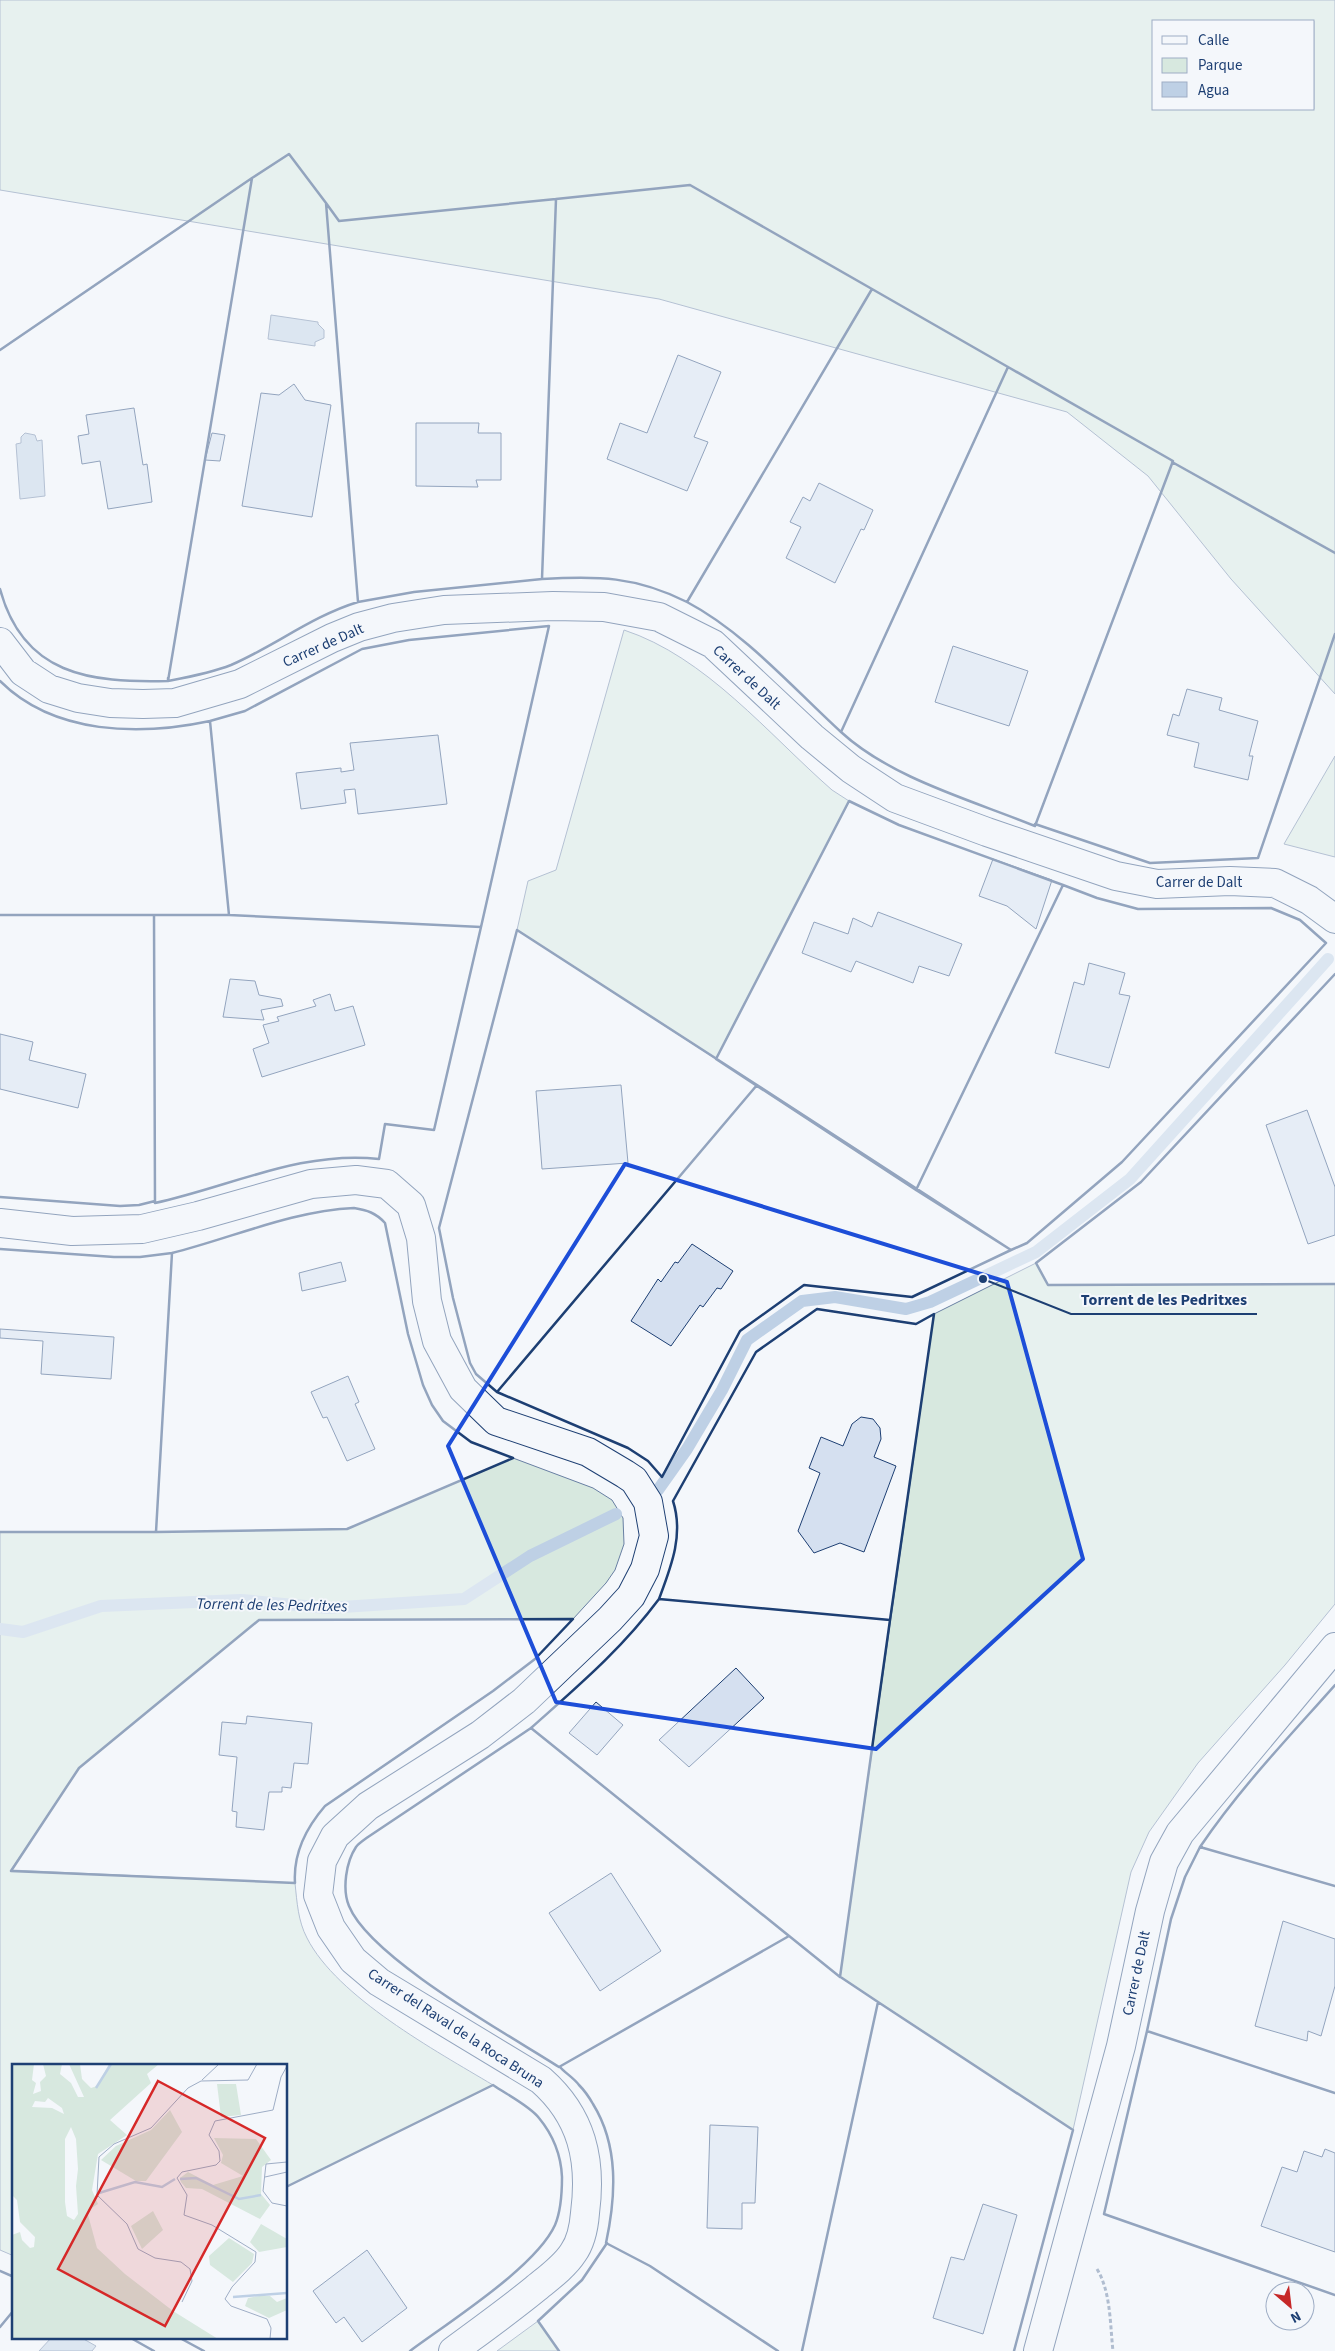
<svg xmlns="http://www.w3.org/2000/svg" width="1335" height="2351" viewBox="0 0 1335 2351" font-family="'Source Sans 3',sans-serif">
  <rect width="100%" height="100%" fill="#f4f7fb"/>
  <!-- green -->
  <path fill="#d7e8df" stroke="#687fa3" fill-rule="evenodd" d="M0,0H1335V694L1231,579L1148,476L1067,412L659,299L0,190ZM1154,21H1314V109H1154Z
    M624,630C706,657 768,734 832,790L849,801L716,1059L517,930L528,881L556,870Z
    M1335,756V857L1284,844Z
    M1036,1263L1048,1285L1335,1284V1604L1285,1665L1198,1763L1149,1832L1131,1872L1073,2130L840,1977L934,1314Z
    M513,1458L593,1488L612,1500L623,1518L624,1544L615,1570L606,1583L573,1619L259,1620L79,1768L11,1870L295,1883C297,1902 298,1921 307,1938C337,1997 436,2051 493,2085L286,2187V2065H14V2256L0,2250V1532H156L347,1529Z
    M538,2321L559,2351H497Z"/>
  <!-- water -->
  <path fill="#bed0e5" stroke="#687fa3" d="M271,315L318,322V324L324,330V338L315,342V346L268,339Z
    M25,433L35,435L37,441L42,440L45,496L20,499L16,444L21,443V437Z
    M52,2337H80L96,2346L92,2351H39Z"/>
  <g fill="none" stroke-linecap="round" stroke-linejoin="round">
    <!-- stream -->
    <path stroke="#bed0e5" stroke-width="12" d="M658,1490L687,1449L722,1390L747,1340L802,1301L835,1297L906,1309L930,1302L1036,1252L1130,1179L1328,959
      M0,1629L23,1632L101,1606L241,1600L327,1608L464,1599L530,1556L616,1514"/>
  </g>
  <!-- building -->
  <path fill="#d5e0f0" stroke="#1d3f73" d="M678,355L721,372L694,437L708,442L687,491L607,459L620,423L647,433Z
    M294,384L305,400L331,405L312,517L242,506L261,393L279,395Z
    M134,408L143,465L147,464L152,502L108,509L100,461L82,464L78,436L89,434L86,415Z
    M416,423H479L478,433H501V480H476L478,487L416,486Z
    M212,433L225,435L220,461L205,460Z
    M819,483L873,510L864,530L861,529L835,583L786,558L801,527L790,522L803,497L810,501Z
    M953,646L1028,671L1009,726L935,702Z
    M1187,689L1222,698L1219,710L1258,721L1249,756H1253L1248,780L1194,767L1199,743L1167,735L1173,714L1179,716Z
    M438,735L447,804L358,814L355,789L344,790L346,803L301,809L296,773L341,768V772L354,770L350,743Z
    M993,859L1052,880L1036,929L1007,906L979,896Z
    M878,912L962,944L949,976L919,966L913,983L856,961L851,972L802,953L814,922L848,934L853,918L872,927Z
    M1089,963L1125,973L1119,994L1130,996L1109,1068L1055,1053L1074,982L1084,985Z
    M230,979L255,981L259,995L281,999L283,1006L261,1010L264,1020L223,1017Z
    M330,994L335,1011L353,1006L365,1045L262,1077L253,1049L269,1043L263,1025L279,1021L277,1017L316,1006L313,1000Z
    M0,1034L33,1042L29,1060L86,1074L78,1108L0,1089Z
    M621,1085L628,1163L542,1169L536,1091Z
    M1307,1110L1335,1187V1235L1308,1244L1266,1125Z
    M692,1244L733,1271L721,1289L717,1288L703,1307L700,1305L671,1346L631,1321L658,1279L661,1282L675,1262L678,1263Z
    M341,1262L346,1281L302,1291L299,1273Z
    M0,1329L114,1337L111,1379L41,1374L43,1341L0,1338Z
    M348,1376L359,1402L355,1404L375,1449L347,1461L327,1417L323,1418L311,1392Z
    M861,1417L873,1419L880,1428L881,1439L874,1457L896,1466L864,1552L840,1543L814,1553L798,1531L820,1473L809,1468L821,1437L843,1446L852,1424Z
    M736,1668L764,1698L689,1767L659,1740Z
    M596,1702L623,1725L597,1755L569,1733Z
    M247,1716L312,1723L308,1764L294,1763L291,1788L282,1787V1792H269L264,1830L236,1827L237,1812L232,1811L237,1757L219,1755L222,1722L246,1724Z
    M611,1873L661,1951L600,1991L549,1913Z
    M1283,1921L1335,1939V1986L1321,2036L1308,2031L1307,2041L1255,2026Z
    M710,2125L758,2127L755,2203H742V2229L707,2228Z
    M1325,2149L1335,2153V2252L1261,2226L1282,2167L1297,2172L1304,2151L1322,2157Z
    M983,2204L1017,2215L983,2334L933,2318L951,2257L964,2260Z
    M367,2250L407,2308L362,2342L344,2317L336,2323L313,2291Z"/>
  <g fill="none" stroke-linecap="round" stroke-linejoin="round">
    <!-- minor casing -->
    <g stroke="#1d3f73" stroke-width="30">
      <path id="minor" d="M0,642L23,672L49,689L78,698L110,703L143,704L175,703L240,684L332,638L359,627L393,618L444,610L553,606L604,607L659,617L713,644L812,737L851,769L895,798L987,832L1116,876L1157,884L1230,881L1275,883L1309,900L1335,919
        M0,1223L72,1231L142,1229L198,1216L311,1184L356,1180L387,1184L411,1205L421,1238L427,1301L437,1341L463,1389L496,1421L588,1452L625,1474L634,1480L648,1502L654,1536L645,1569L631,1596L610,1619L524,1701L480,1735L368,1806L335,1836L322,1861L318,1895L331,1928L353,1960L379,1982L541,2080C582,2116 592,2160 585,2213C584,2226 581,2242 573,2253C564,2267 547,2279 535,2289C508,2311 480,2331 453,2351
        M1038,2351L1121,2046L1150,1911L1164,1862L1180,1833L1335,1647"/>
    </g>
    <!-- path -->
    <path stroke="#5e769c" stroke-width="3" stroke-dasharray="4 2.5" stroke-linecap="butt" d="M1097,2269C1111,2292 1110,2325 1113,2351"/>
    <!-- minor -->
    <use href="#minor" stroke="#f4f7fb" stroke-width="28"/>
    <!-- wall -->
    <path stroke="#1d3f73" stroke-width="2.5" d="M289,154L326,203L358,602C312,616 275,646 231,665C211,673 189,677 168,681L252,178Z
      M690,185L872,289L687,602C635,576 598,576 542,579L556,199Z
      M556,199L542,579L414,592L358,602L326,203L339,221Z
      M872,289L1008,367L841,732C793,688 744,632 687,602Z
      M0,350L252,178
      M1008,367L1173,461L1035,826C971,800 891,778 841,732Z
      M1172,462L1335,553
      M0,589C23,675 90,683 168,681V678
      M0,681C54,735 140,736 210,721V723
      M849,801L899,825L1063,885L916,1190L716,1059Z
      M1035,824L1150,863L1258,858L1335,634
      M1063,885L1097,898L1138,909L1271,908L1300,920L1326,943L1122,1162L1027,1243L1011,1250L916,1190Z
      M0,915H229L481,927L549,626L409,640L362,649L245,711L210,721L229,915
      M154,915H229L481,927L434,1130L385,1124L379,1159C302,1150 229,1187 155,1203Z
      M517,930L757,1085L497,1392L476,1374L470,1363L453,1298L439,1228Z
      M1335,974L1141,1182L1036,1263L1048,1285L1335,1284
      M757,1085L1011,1250L912,1297L804,1285L740,1331L662,1477L648,1461L628,1448L497,1392Z
      M0,1197L120,1206L139,1205L155,1201
      M354,1208C367,1210 376,1213 385,1223L408,1334L423,1385L432,1405L443,1421L471,1442L513,1458L347,1529L156,1532L172,1253C232,1238 291,1211 354,1208Z
      M0,1249L114,1257H140L172,1253
      M817,1309L916,1324L934,1314L890,1620L659,1599C671,1567 684,1535 673,1501L756,1352Z
      M0,1532H156V1530
      M659,1599L890,1620L840,1977L531,1728C578,1686 621,1650 659,1599Z
      M573,1619L535,1659L493,1691L325,1806C306,1828 293,1853 295,1883L11,1871L79,1768L259,1620Z
      M531,1728L789,1936L559,2067C509,2035 370,1958 349,1906C342,1889 346,1862 356,1847C359,1843 364,1840 368,1837Z
      M1202,1847H1200C1240,1788 1288,1738 1335,1685
      M878,2004V2002L1073,2130L1014,2351
      M1147,2031L1171,1919L1185,1877L1200,1847L1335,1886
      M560,2067C564,2072 574,2078 579,2085C584,2090 589,2097 593,2104C619,2146 616,2196 606,2243L650,2266L778,2351
      M1335,2093L1147,2031L1104,2214L1335,2295
      M286,2187L493,2085C506,2094 530,2106 539,2118C553,2135 561,2155 562,2177C562,2192 561,2211 555,2225C536,2267 449,2322 410,2351
      M0,2271L14,2277
      M0,2327L14,2310
      M129,2337L154,2351
      M178,2337L204,2351
      M559,2351L538,2321L582,2280L607,2243
      M802,2351L878,2002L839,1976"/>
  </g>
  <!-- marked area -->
  <path d="M0 0H1335V2351H0ZM625,1164L1007,1282L1083,1559L876,1749L556,1702L448,1446Z" fill="#f4f7fb" fill-opacity=".55" fill-rule="evenodd"/>
  <path fill="none" stroke="#1d4ed8" stroke-width="4" stroke-linejoin="round" d="M625,1164L1007,1282L1083,1559L876,1749L556,1702L448,1446Z"/>
  <g text-anchor="middle" stroke-width="4" stroke-linejoin="round" paint-order="stroke">
    <!-- street labels -->
    <g font-size="15" fill="#1d3f73" stroke="#f4f7fb">
      <text transform="translate(323 645) rotate(-24)" y="5">Carrer de Dalt</text>
      <text transform="translate(747 677) rotate(43)" y="5">Carrer de Dalt</text>
      <text x="1199" y="887">Carrer de Dalt</text>
      <text transform="translate(1136 1973) rotate(-78)" y="5">Carrer de Dalt</text>
      <text transform="translate(456 2028) rotate(33)" y="5">Carrer del Raval de la Roca Bruna</text>
    </g>
    <!-- water labels -->
    <g font-size="16" font-style="italic" fill="#1d3f73" stroke="#f4f7fb">
      <text transform="translate(272 1604) rotate(1)" y="6">Torrent de les Pedritxes</text>
    </g>
  </g>
  <!-- overview -->
  <g transform="translate(12 2064)">
    <rect width="275" height="275" fill="#f4f7fb"/>
    <path d="M0,0H22L20,16L24,19L21,30L29,27L28,18L34,12L31,0H50L48,10L59,19L66,33H72L57,0H68L70,15L79,24L85,22L97,0H147L135,10L139,19L98,56L115,71L86,90L80,126L86,140L75,147L85,184L113,210L161,247L206,275H0V171L8,168L10,176L18,184L22,183L23,173L8,158L5,136L0,131ZM36,34L50,44L52,50L40,44L20,43L23,37L33,38ZM59,63L64,75L66,105L64,122L66,150L62,156L55,152L53,138V75ZM205,20H224L229,51L209,53ZM158,46L170,68L134,117H124L89,96L104,82L139,66ZM202,74L244,75L259,96L250,103L249,130L258,141L248,155L190,125L174,124L169,118L168,114L176,108L201,121L231,112L209,99L211,91ZM141,147L151,166L130,185L119,162ZM249,160L275,175V183L247,188L238,178ZM217,174L242,190L240,199L221,218L198,201L197,192ZM247,232H258L265,238L275,234V246L257,254L233,242L236,234Z" fill="#d7e8df" fill-rule="evenodd"/>
    <path fill="none" stroke="#bed0e5" stroke-width="2.5" d="M84,24L99,0M168,115L184,114L227,135L249,131M87,129L123,118L150,123L163,115M221,233L275,229"/>
    <path fill="none" stroke="#9eadc5" stroke-width="1" d="M190,16L207,0M275,98L254,100L251,127L260,139L275,142M253,113L275,108M170,238L180,217L178,205L169,198L143,194L126,185L115,160L85,131L87,93L102,80L139,64L176,24L189,17L236,16L245,0M258,275L259,264L255,255L219,242L213,235L220,223L243,198L244,188L200,161L172,151L175,131L165,114L170,108L204,101L208,97L207,87L197,71L203,57L261,46L269,13L275,2"/>
    <path fill="#d62828" fill-opacity="0.15" stroke="#d62828" stroke-width="2.5" d="M146,17L253,74L153,262L46,205Z"/>
    <rect width="275" height="275" fill="none" stroke="#1d3f73" stroke-width="2.5"/>
  </g>
  <!-- callouts -->
  <path fill="none" stroke="#1d3f73" stroke-width="2" d="M983 1279L1071 1314H1257"/>
  <circle fill="#1d3f73" stroke="#f4f7fb" stroke-width="2" cx="983" cy="1279" r="5"/>
  <g font-size="16" text-anchor="middle" font-weight="bold" fill="#1d3f73" stroke="#f4f7fb" stroke-width="4" stroke-linejoin="round" paint-order="stroke">
    <text x="1164" y="1305">Torrent de les Pedritxes</text>
  </g>
  <!-- legend -->
  <rect x="1152" y="20" width="162" height="90" fill="#f4f7fb" stroke="#9eadc5"/>
  <rect x="1162" y="36" width="25" height="8" fill="#f4f7fb" stroke="#9eadc5"/>
  <text x="1198" y="45" font-size="15" fill="#1d3f73">Calle</text>
  <rect x="1162" y="58" width="25" height="15" fill="#d7e8df" stroke="#9eadc5"/>
  <text x="1198" y="70" font-size="15" fill="#1d3f73">Parque</text>
  <rect x="1162" y="82" width="25" height="15" fill="#bed0e5" stroke="#9eadc5"/>
  <text x="1198" y="95" font-size="15" fill="#1d3f73">Agua</text>
  <!-- north arrow -->
  <g transform="translate(1290 2306) rotate(152)"><circle r="24" fill="#f4f7fb" stroke="#9eadc5"/>
  <path d="M0-4L9 19L0 12L-9 19Z" fill="#c62828"/>
  <text y="-8" font-size="14" font-weight="bold" text-anchor="middle" fill="#1d3f73">N</text>
  </g>
</svg>
